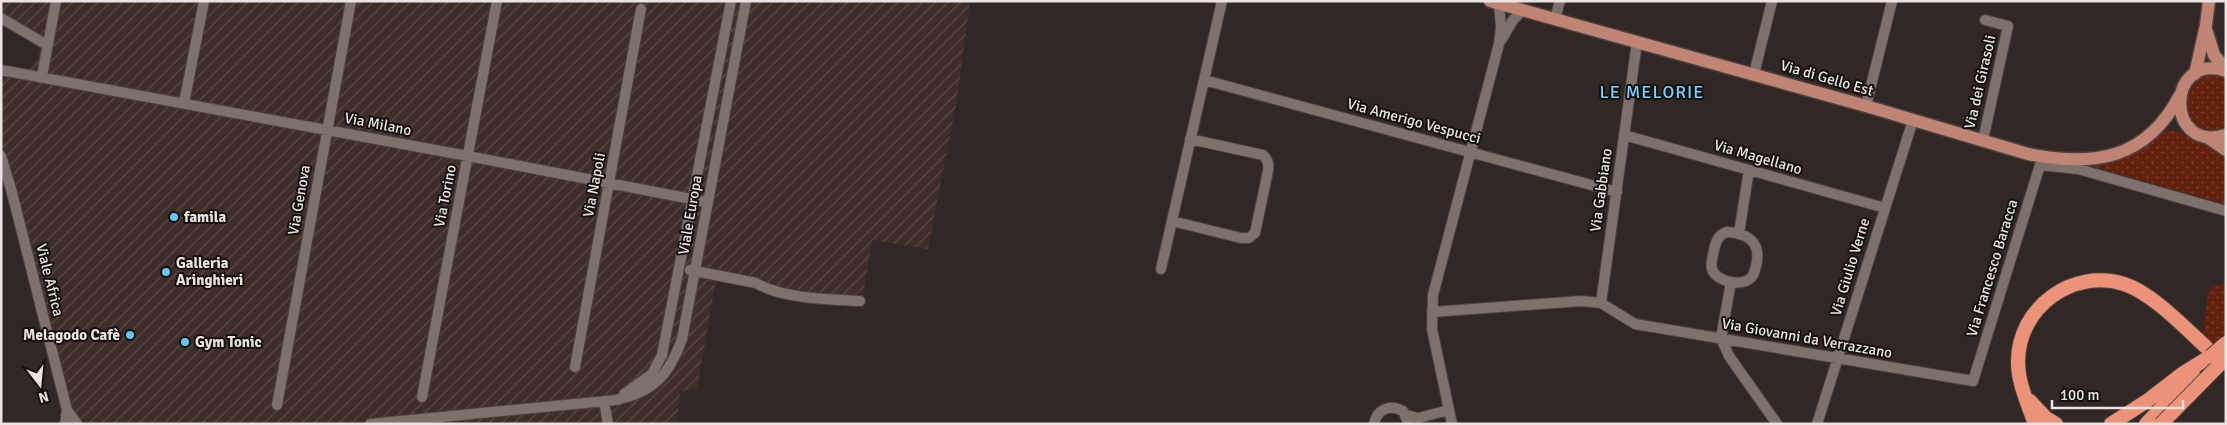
<svg xmlns="http://www.w3.org/2000/svg" width="2227" height="425" viewBox="0 0 2227 425" font-family="Signika,sans-serif">
  <defs>
    <pattern id="industrial-furrows" width="10" height="10" patternUnits="userSpaceOnUse" patternTransform="scale(1.25)"><rect width="10" height="10" fill="#3e2d28"/><path d="M-1 1l2-2M0 10L10 0M9 11l2-2" fill="none" stroke="#5a4b47"/></pattern>
    <pattern id="grass-dots" width="8" height="8" patternUnits="userSpaceOnUse" patternTransform="scale(1.25)"><rect width="8" height="8" fill="#63210d"/><path d="M2 2h.1M6 6h.1" fill="none" stroke="#7a4130" stroke-width="1.8" stroke-linecap="round"/></pattern>
  </defs>
  <rect width="100%" height="100%" fill="#312724"/>
  <!-- industrial -->
  <path fill="url(#industrial-furrows)" d="M1,1H970L957,100L928,249L872,240L862,302L812,300L716,280L697,388L680,392L677,424H92L62,411L1,172V65L30,69L36,61L40,48L1,23Z"/>
  <!-- grass -->
  <path fill="url(#grass-dots)" d="M2210,74L2226,77V127C2190,143 2167,89 2210,74Z
    M2169,130L2176,131L2222,154L2226,160V204L2091,166C2107,163 2122,160 2136,152C2147,145 2156,135 2169,130Z
    M2226,282V352L2203,334L2208,293L2210,288Z"/>
  <g fill="none" stroke-linecap="round" stroke-linejoin="round">
    <!-- minor casing -->
    <g stroke="#4b4340" stroke-width="12">
      <path id="minor" d="M1,18L47,45
        M1555,19L1560,1
        M1502,39L1513,20L1523,10
        M1,70L468,156L707,202
        M1754,74L1772,1
        M42,76L56,1
        M1204,80L1617,192
        M184,103L204,1
        M1866,106L1892,1
        M1624,135L1885,208
        M1983,140L2008,26L1985,20
        M1,156L11,189L67,410L65,424
        M1172,221L1241,238H1249L1255,233L1268,171C1269,164 1268,160 1263,155L1190,139
        M1727,232C1754,234 1763,247 1754,273C1748,289 1716,283 1712,269C1710,263 1713,256 1714,250C1716,241 1718,235 1727,232Z
        M1739,233L1749,170
        M1161,269L1222,1
        M690,270L756,283C783,299 828,299 860,301
        M1731,282L1721,338L1729,356L1777,424
        M1601,303L1637,42
        M1432,312L1581,301L1601,303L1635,324L1973,381L2040,165L2078,169L2226,211
        M575,367L641,9
        M624,394L652,374L662,355L731,1
        M422,397L497,1
        M604,401L608,424
        M277,405L351,1
        M67,410L77,424
        M1406,415L1418,418L1449,410
        M370,424L616,400C654,392 669,375 682,339L746,1
        M1374,424C1377,409 1390,404 1403,411L1409,424
        M1452,424L1432,329L1433,295L1499,44L1501,27L1499,4
        M1817,424L1913,120"/>
    </g>
    <!-- major casing -->
    <g stroke="#4b4340" stroke-width="15">
      <path id="major" d="M1490,1L1866,106L2028,154C2094,167 2146,160 2180,95
        M2207,32L2214,55L2226,69
        M2226,71C2166,51 2164,154 2226,135
        M2195,74L2206,25L2209,1
        M2207,137L2226,150"/>
    </g>
    <!-- highway casing -->
    <g stroke="#4b4340" stroke-width="16">
      <path id="highway" d="M2030,401L2046,418L2056,424
        M2035,424C2028,404 2018,383 2018,362C2018,307 2073,268 2124,284C2152,293 2184,327 2206,347
        M2111,424L2147,401L2182,374L2211,356
        M2146,424L2193,374"/>
    </g>
    <!-- minor -->
    <use href="#minor" stroke="#7d706d" stroke-width="10"/>
    <!-- major -->
    <use href="#major" stroke="#bf8474" stroke-width="12"/>
    <!-- highway -->
    <use href="#highway" stroke="#eb9278" stroke-width="14"/>
    <!-- highway-bridge casing -->
    <g stroke="#4b4340" stroke-width="16" stroke-linecap="butt">
      <path id="highway-bridge" d="M2211,356L2226,343
        M2161,424L2226,358"/>
    </g>
    <!-- highway-bridge -->
    <use href="#highway-bridge" stroke="#eb9278" stroke-width="14"/>
  </g>
  <!-- markers -->
  <g fill="#68c4f0" stroke="#15110f" stroke-width="2">
    <circle cx="174" cy="217" r="5"/>
    <circle cx="166" cy="272" r="5"/>
    <circle cx="130" cy="335" r="5"/>
    <circle cx="185" cy="342" r="5"/>
  </g>
  <g text-anchor="middle" stroke-width="4" stroke-linejoin="round" paint-order="stroke">
    <!-- street labels -->
    <g font-size="15" fill="#eae3e1" stroke="#15110f">
      <text transform="translate(1827 78) rotate(16)" y="5">Via di Gello Est</text>
      <text transform="translate(1980 82) rotate(-77)" y="5">Via dei Girasoli</text>
      <text transform="translate(1414 121) rotate(15)" y="5">Via Amerigo Vespucci</text>
      <text transform="translate(378 124) rotate(11)" y="5">Via Milano</text>
      <text transform="translate(1758 157) rotate(16)" y="5">Via Magellano</text>
      <text transform="translate(594 185) rotate(-79)" y="5">Via Napoli</text>
      <text transform="translate(1601 190) rotate(-82)" y="5">Via Gabbiano</text>
      <text transform="translate(445 196) rotate(-79)" y="5">Via Torino</text>
      <text transform="translate(299 200) rotate(-80)" y="5">Via Genova</text>
      <text transform="translate(690 215) rotate(-80)" y="5">Viale Europa</text>
      <text transform="translate(1850 267) rotate(-73)" y="5">Via Giulio Verne</text>
      <text transform="translate(1992 268) rotate(-73)" y="5">Via Francesco Baracca</text>
      <text transform="translate(50 280) rotate(76)" y="5">Viale Africa</text>
      <text transform="translate(1807 338) rotate(10)" y="5">Via Giovanni da Verrazzano</text>
    </g>
    <!-- poi labels -->
    <g font-size="15" font-weight="bold" fill="#eae3e1" stroke="#15110f" text-anchor="start">
      <text x="184" y="222">famila</text>
      <text x="176" y="268">Galleria<tspan x="176" dy="17">Aringhieri</tspan></text>
      <text x="120" y="340" text-anchor="end">Melagodo Cafè</text>
      <text x="195" y="347">Gym Tonic</text>
    </g>
    <!-- quarter labels -->
    <g font-size="18" letter-spacing="1" fill="#7cd0f9" stroke="#15110f">
      <text x="1652" y="98">LE MELORIE</text>
    </g>
  </g>
  <!-- border -->
  <rect width="2227" height="425" fill="none" stroke="#eae3e1" stroke-width="5"/>
  <!-- north arrow -->
  <g transform="translate(40 385) rotate(164)" stroke="#15110f" stroke-width="4" paint-order="stroke">
  <path d="M0-4L9 19L0 12L-9 19Z" fill="#eae3e1"/>
  <text y="-8" font-size="14" font-weight="bold" text-anchor="middle" fill="#eae3e1">N</text>
  </g>
  <!-- scale -->
  <path d="M2052 400v8h131v-8" fill="none" stroke="#eae3e1" stroke-width="2.5"/>
  <text x="2060" y="400" font-size="15" fill="#eae3e1" stroke="#15110f" stroke-width="4" paint-order="stroke">100 m</text>
</svg>
